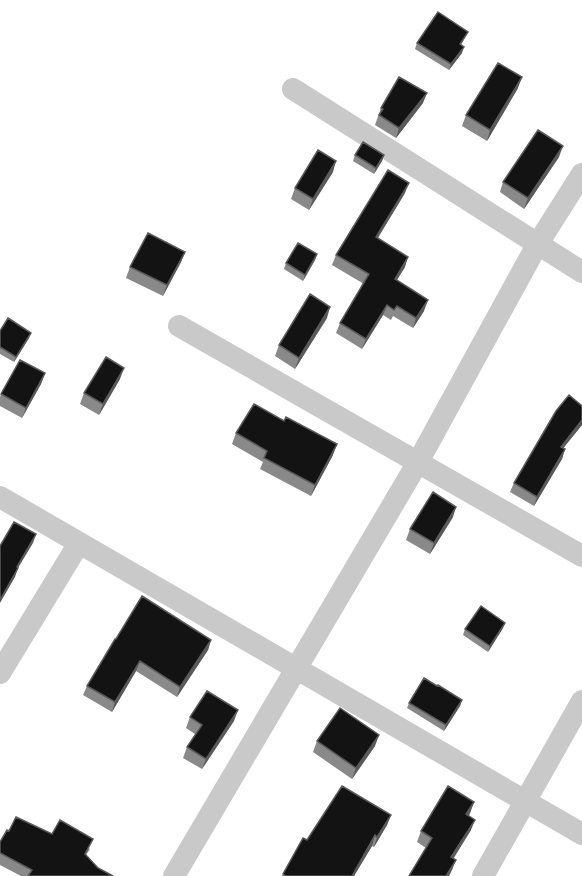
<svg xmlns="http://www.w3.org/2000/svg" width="582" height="876" viewBox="0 0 582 876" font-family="'Noto Sans',sans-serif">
  <rect width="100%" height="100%" fill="#fff"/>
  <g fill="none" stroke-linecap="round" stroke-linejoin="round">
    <!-- minor -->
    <path stroke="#c9c9c9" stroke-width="22" d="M293,89L582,272
      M179,326L582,556
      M0,497L582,834
      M0,673L79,543
      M174,876L418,462L537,245L582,174
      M483,876L582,701"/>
  </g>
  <!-- wall -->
  <path fill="#898989" d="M468,32L465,38L461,45L462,53L449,70L415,49L417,43Z
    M518,88L487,141L462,126L466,115Z
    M423,103L396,138L375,125L381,108Z
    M355,155H384L382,161L374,174L353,161Z
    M559,157L524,209L500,192L503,182Z
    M333,172L309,210L291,199L295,188Z
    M405,193L378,238L405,267L397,280L424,311L413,328L393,316L391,320L383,315L362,349L336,333L340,323L364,284L332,265L336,255Z
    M185,252L181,262L163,296L126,278L130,267Z
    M317,254L315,260L303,281L284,269L286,263Z
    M327,318L295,369L275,356L279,345Z
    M0,331L29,338L14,362L0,354Z
    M45,373L41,384L22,418L0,406V397L1,394Z
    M120,379L99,415L80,404L84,393Z
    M582,406V425L563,448L565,449L562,459L534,506L510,492L514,483Z
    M284,421L333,455L311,496L260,469L263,462L232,444L236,433Z
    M453,517L430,554L406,540L410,529Z
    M503,628L488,652L463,635L465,629Z
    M116,639L211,640L208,650L177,697L136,671L112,712L83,695L87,686Z
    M462,700L460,706L444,731L407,708L409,703Z
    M190,717L234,721L202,769L183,758L187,747L195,734L186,728Z
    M317,741L375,746L352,779L313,752Z
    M474,802L469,816L471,830L454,858L452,870L426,848L417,842L421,831Z
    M391,815L387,825L374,847L372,846L354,876H282L307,840Z
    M9,831L52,834L90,849L86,855L98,868L113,876H21L0,865V842Z"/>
  <!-- shaded-wall -->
  <path fill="#5a5a5a" d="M464,47L462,53L449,70L451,64Z
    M522,77L518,88L487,141L490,130Z
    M427,93L423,103L396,138L399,128Z
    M563,146L559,157L524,209L528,198Z
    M384,155L382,161L374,174L376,168Z
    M336,161L333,172L309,210L313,199Z
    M409,183L405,193L372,247L376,237Z
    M185,252L181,262L163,296L167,285Z
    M317,254L315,260L303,281L305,275Z
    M408,257L405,267L391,289L395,279Z
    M428,300L424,311L413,328L416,318Z
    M387,305L383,315L362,349L366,339Z
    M330,307L327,318L295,369L299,358Z
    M31,333L29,338L14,362L16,357Z
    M124,368L120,379L99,415L103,404Z
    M45,373L41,384L22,418L26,408Z
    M582,420V425L557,456L561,447Z
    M337,444L333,455L311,496L315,485Z
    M565,449L562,459L534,506L537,497Z
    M456,507L453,517L430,554L434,543Z
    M36,534L33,543L18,568L15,577L0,603V600L17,567Z
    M505,623L503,628L488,652L490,646Z
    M211,640L208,650L177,697L180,687Z
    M140,661L136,671L112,712L115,702Z
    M462,700L460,706L444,731L446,725Z
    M238,710L234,721L202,769L206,759Z
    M379,735L375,746L352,779L356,768Z
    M474,802L470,813L463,825L466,814Z
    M391,815L387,825L374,847L377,837Z
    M475,820L471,830L447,868L451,857Z
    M375,835L372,846L354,876H352Z
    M456,860L452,870L449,876H446Z"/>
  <!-- building -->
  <path fill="#131313" stroke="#5a5a5a" stroke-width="1.5" d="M438,12L468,32L460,44L464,47L451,64L417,43Z
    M498,63L522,77L490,130L466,115Z
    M399,77L427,93L399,128L379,115L383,109L381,108Z
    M538,130L563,146L528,198L503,182Z
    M363,142L384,155L376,168L355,155Z
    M318,150L336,161L313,199L295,188Z
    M388,170L409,183L376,237L408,257L395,279L428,300L416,318L397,306L394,310L387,305L366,339L340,323L369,274L336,255Z
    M148,233L185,252L167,285L130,267Z
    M298,243L317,254L305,275L286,263Z
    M310,294L330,307L299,358L279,345Z
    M8,318L31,333L16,357L0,347V331Z
    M106,357L124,368L103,404L84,393Z
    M20,360L45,373L26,408L1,394Z
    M569,395L582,406V420L561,447L565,449L537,497L514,483L556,411Z
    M254,404L284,421L286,417L337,444L315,485L264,458L267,451L236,433Z
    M433,492L456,507L434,543L410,529Z
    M14,522L36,534L17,567L18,568L0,600V546Z
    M142,596L211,640L180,687L140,661L115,702L87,686L115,639H116Z
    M481,606L505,623L490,646L465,629Z
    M424,678L437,686L438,685L462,700L446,725L409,703Z
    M207,691L238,710L206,759L187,747L202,725L190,717Z
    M340,708L379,735L356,768L317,741Z
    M342,786L391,815L377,837L375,835L352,876H286L283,874L303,838L307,840Z
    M448,786L474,802L466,814L475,820L451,857L456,860L446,876H409L432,838L421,831Z
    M16,817L52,834L60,820L93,839L85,854L98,868L113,876H28L32,870L0,853V842L7,830L9,831Z"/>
</svg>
